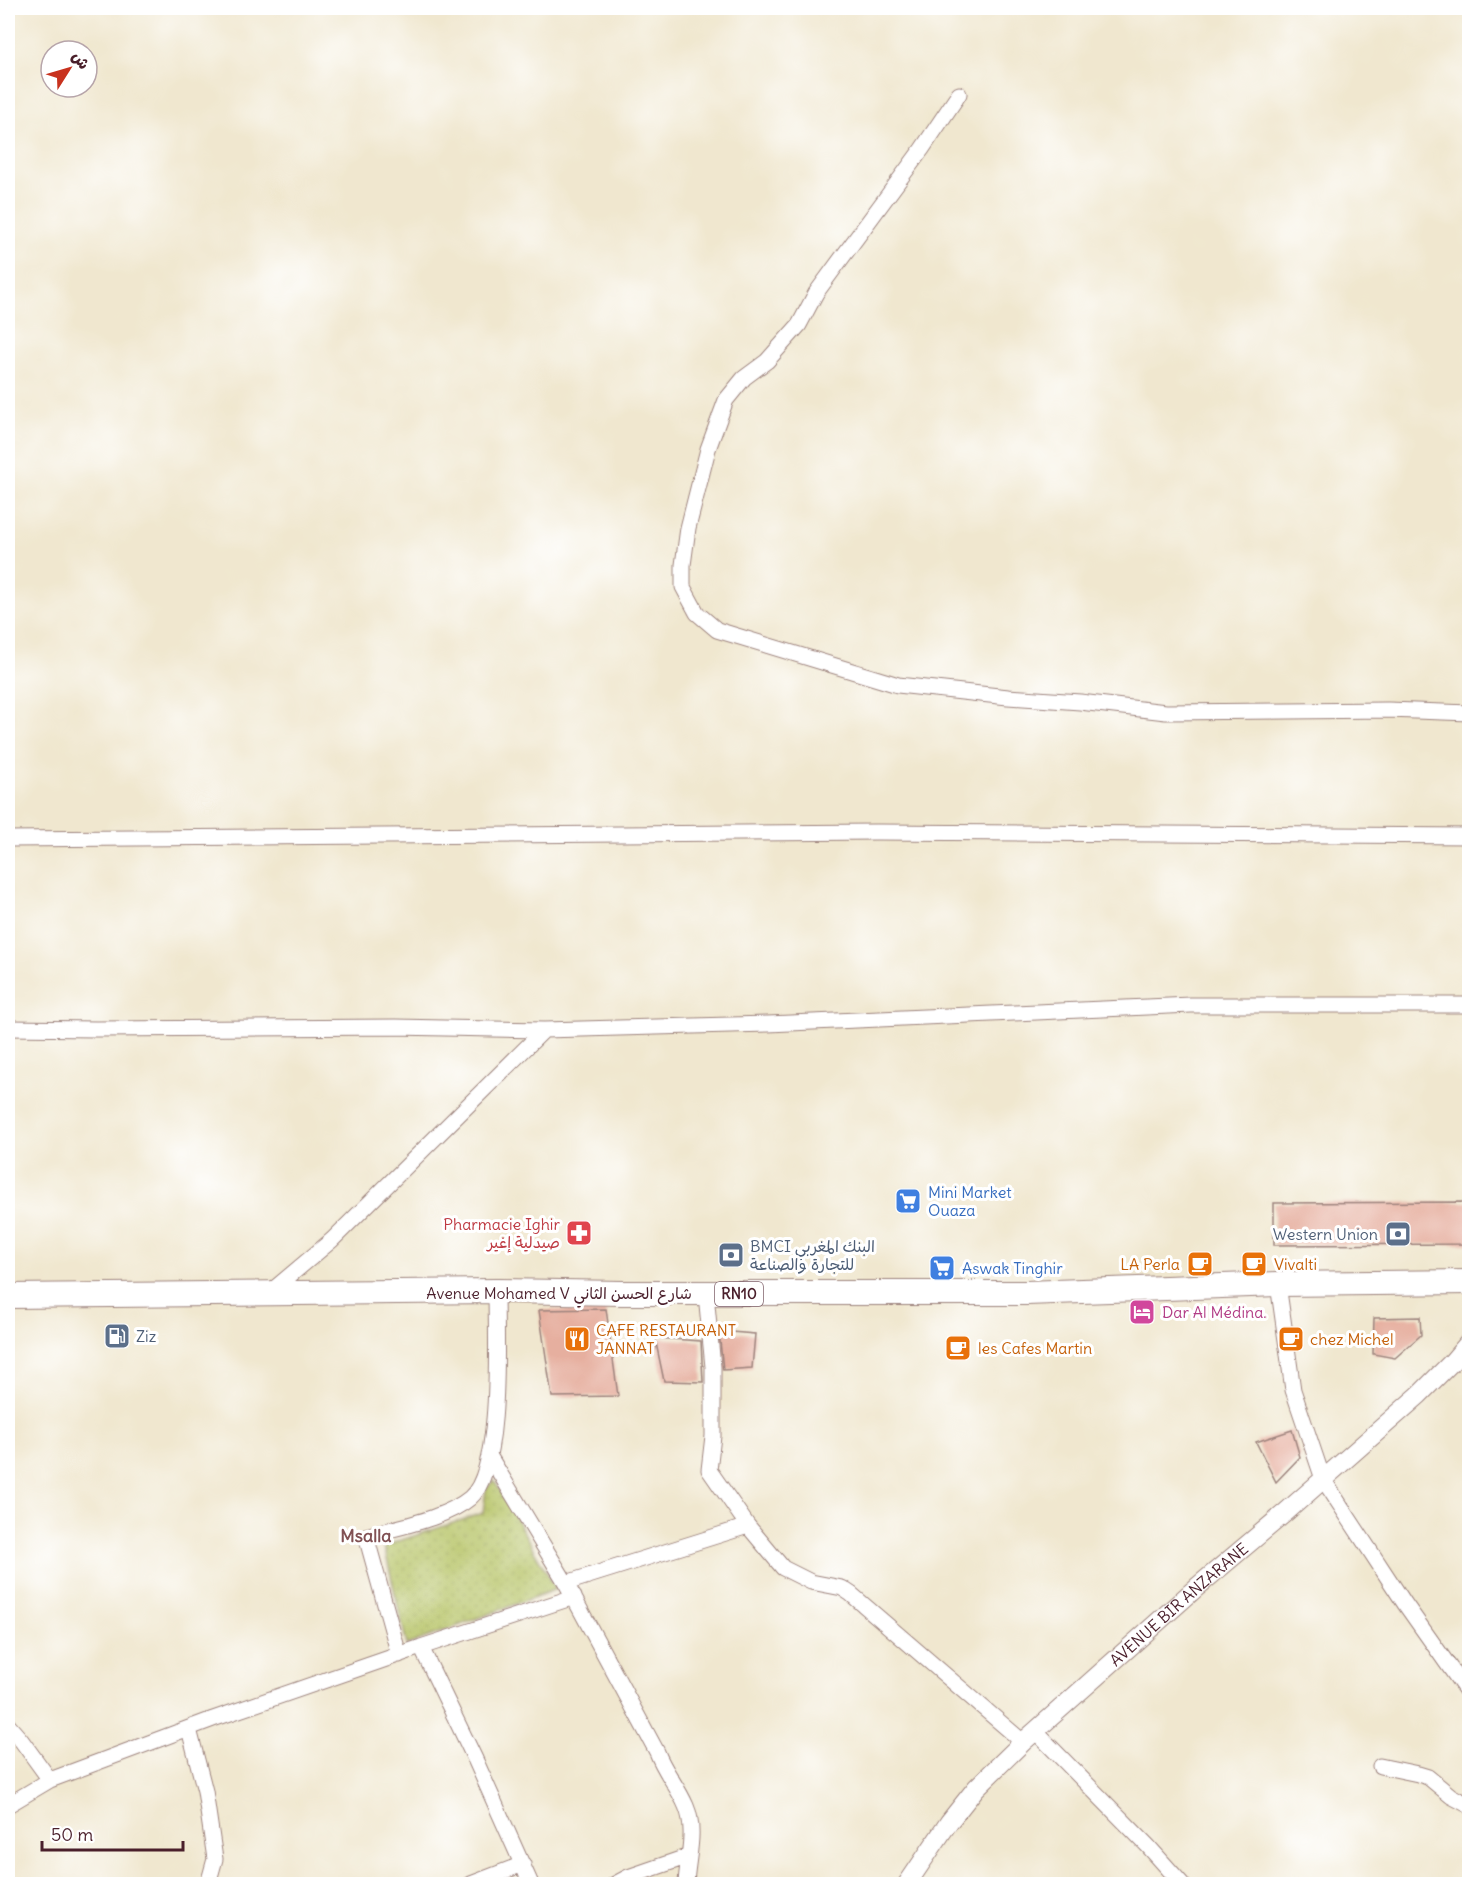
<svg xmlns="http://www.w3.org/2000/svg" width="1477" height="1892" viewBox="0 0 1477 1892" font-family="Delius,'Playpen Sans Arabic',sans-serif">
  <defs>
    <pattern id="green-dots" width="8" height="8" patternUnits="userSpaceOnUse" patternTransform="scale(1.5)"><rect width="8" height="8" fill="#b7c467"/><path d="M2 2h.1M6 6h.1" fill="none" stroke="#9fa85a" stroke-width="1.8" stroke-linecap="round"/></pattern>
  </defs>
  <rect width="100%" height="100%" fill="#fff"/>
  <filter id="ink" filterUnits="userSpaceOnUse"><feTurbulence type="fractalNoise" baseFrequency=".0167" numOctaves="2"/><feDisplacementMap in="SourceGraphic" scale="12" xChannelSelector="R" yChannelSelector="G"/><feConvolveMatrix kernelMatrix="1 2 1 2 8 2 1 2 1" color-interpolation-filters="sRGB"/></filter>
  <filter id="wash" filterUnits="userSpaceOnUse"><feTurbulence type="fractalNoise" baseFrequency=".008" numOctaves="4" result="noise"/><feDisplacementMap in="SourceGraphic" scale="24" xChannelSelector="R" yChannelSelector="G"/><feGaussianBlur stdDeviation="1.35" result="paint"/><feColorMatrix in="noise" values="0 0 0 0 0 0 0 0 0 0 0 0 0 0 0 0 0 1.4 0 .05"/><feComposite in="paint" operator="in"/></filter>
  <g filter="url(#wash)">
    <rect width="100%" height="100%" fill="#f0e7cf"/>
    <!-- green -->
    <path fill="url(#green-dots)" stroke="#807249" stroke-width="1.5" d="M494,1480L556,1589L407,1645L384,1546L483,1513L486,1489Z"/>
    <g id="blocks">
      <!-- building -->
      <path fill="#e6af9f" d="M1470,1202V1244L1274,1245V1203Z
        M606,1309L618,1396L552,1397L539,1310Z
        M1420,1317L1421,1335L1395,1358L1373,1354L1374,1318Z
        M719,1331L755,1334L752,1368L723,1370Z
        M655,1338L701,1341L703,1382L664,1381Z
        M1292,1430L1300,1457L1276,1482L1256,1442Z"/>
    </g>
  </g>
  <g filter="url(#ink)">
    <use href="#blocks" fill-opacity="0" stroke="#9d837d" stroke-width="1.5"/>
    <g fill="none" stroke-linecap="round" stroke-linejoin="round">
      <!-- minor casing -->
      <g stroke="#9d837d" stroke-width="17">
        <path id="minor" d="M959,94L922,149L816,293L799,325L767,361L744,378L726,400L708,449L688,528L683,565V587L697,613L717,630L898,685L1008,697L1080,702L1166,712L1388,710L1470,713
          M8,839L876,832L1470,836
          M8,1028L96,1029L396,1027L544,1030L768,1024L1191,1005H1470
          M1278,1284L1293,1390L1323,1479L1405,1604L1470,1696
          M268,1294L332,1240L544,1030
          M706,1294L713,1367V1436L709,1470L748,1526L783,1568L811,1582L842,1588L851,1594L1023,1742
          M490,1457L566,1583L748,1526
          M566,1583L657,1752C664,1771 678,1787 686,1806C697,1831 687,1859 686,1884
          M421,1647L574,1597
          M399,1655L366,1536C397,1527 445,1519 470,1498C503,1470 496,1335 496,1291
          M8,1725L21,1740L50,1780
          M189,1729L205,1791L215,1859L208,1884
          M1035,1731L1148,1846L1182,1884
          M1380,1766L1418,1774L1428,1777L1451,1796L1470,1806
          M8,1805L50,1780L213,1719L421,1647L475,1759L531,1884
          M471,1884L523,1864
          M615,1884L628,1877L689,1856"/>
      </g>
      <!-- tertiary casing -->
      <g stroke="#9d837d" stroke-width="20">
        <g id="tertiary">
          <path id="s1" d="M907,1884L949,1822L976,1788L1023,1742L1197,1587L1286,1512L1419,1395L1453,1361L1470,1341"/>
        </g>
      </g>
      <!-- primary casing -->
      <g stroke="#9d837d" stroke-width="26">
        <path id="primary" d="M8,1296L496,1291L622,1293H1026L1278,1284L1470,1282"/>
      </g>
      <!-- minor -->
      <use href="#minor" stroke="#fff" stroke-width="15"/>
      <!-- tertiary -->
      <use href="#tertiary" stroke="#fff" stroke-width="18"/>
      <!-- primary -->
      <use href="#primary" stroke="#fff" stroke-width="24"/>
    </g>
  </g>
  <!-- icons -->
  <defs>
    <g id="supermarket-square" transform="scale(1.35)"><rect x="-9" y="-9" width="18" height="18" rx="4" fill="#3f7fe0" stroke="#fff"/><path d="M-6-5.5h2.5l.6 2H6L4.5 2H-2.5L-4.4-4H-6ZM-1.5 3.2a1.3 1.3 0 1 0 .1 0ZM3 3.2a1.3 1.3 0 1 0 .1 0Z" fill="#fff"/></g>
    <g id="pharmacy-square" transform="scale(1.35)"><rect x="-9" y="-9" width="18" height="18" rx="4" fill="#e0444e" stroke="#fff"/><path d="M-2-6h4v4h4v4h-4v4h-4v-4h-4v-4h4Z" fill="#fff"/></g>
    <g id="bank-square" transform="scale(1.35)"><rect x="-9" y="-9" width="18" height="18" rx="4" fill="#5c6f8a" stroke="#fff"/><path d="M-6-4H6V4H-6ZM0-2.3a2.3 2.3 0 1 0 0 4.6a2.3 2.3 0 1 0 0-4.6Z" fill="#fff"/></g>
    <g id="cafe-square" transform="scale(1.35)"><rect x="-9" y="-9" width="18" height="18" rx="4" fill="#e8710a" stroke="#fff"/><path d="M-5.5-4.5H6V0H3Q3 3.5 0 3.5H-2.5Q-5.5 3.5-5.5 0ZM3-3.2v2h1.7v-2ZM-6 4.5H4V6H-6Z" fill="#fff"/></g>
    <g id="hotel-square" transform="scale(1.35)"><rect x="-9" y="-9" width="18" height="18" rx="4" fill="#d1479c" stroke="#fff"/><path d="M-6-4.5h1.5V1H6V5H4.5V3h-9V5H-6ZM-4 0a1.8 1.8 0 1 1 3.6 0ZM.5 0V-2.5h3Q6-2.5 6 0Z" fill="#fff"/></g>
    <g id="fuel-square" transform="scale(1.35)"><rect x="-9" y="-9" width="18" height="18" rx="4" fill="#5c6f8a" stroke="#fff"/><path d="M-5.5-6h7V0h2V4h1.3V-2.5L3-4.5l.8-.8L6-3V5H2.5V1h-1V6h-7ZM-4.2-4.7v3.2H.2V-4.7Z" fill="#fff"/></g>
    <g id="restaurant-square" transform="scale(1.35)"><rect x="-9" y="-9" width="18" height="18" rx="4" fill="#e8710a" stroke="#fff"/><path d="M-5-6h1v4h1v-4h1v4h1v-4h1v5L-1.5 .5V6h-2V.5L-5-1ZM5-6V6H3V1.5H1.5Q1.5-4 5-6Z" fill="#fff"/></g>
  </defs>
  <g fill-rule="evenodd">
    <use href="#supermarket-square" x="908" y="1201"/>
    <use href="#pharmacy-square" x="579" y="1233"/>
    <use href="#bank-square" x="1398" y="1234"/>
    <use href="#bank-square" x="731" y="1255"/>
    <use href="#cafe-square" x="1200" y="1264"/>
    <use href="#cafe-square" x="1254" y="1264"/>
    <use href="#supermarket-square" x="942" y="1268"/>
    <use href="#hotel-square" x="1142" y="1312"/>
    <use href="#fuel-square" x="117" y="1336"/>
    <use href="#restaurant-square" x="577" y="1339"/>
    <use href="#cafe-square" x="1291" y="1339"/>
    <use href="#cafe-square" x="958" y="1348"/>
  </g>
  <g text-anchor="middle" stroke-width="6" stroke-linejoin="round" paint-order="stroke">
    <!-- shield labels -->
    <rect fill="#fff" stroke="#80626b" stroke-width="1.5" x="715" y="1282" width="48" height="24" rx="4.5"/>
    <g font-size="15" font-weight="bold" fill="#4a1f2b">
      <text x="739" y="1299">RN10</text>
    </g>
    <!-- shop labels -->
    <g font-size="16" fill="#366cbe" stroke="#fff" text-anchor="start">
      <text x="928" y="1198">Mini Market<tspan x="928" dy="18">Ouaza</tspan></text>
      <text x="962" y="1274">Aswak Tinghir</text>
    </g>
    <!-- health labels -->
    <g font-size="16" fill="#be3a42" stroke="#fff" text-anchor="end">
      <text x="560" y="1230">Pharmacie Ighir<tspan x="560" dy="18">صيدلية إغير</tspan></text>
    </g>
    <!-- service labels -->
    <g font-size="16" fill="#4e5e75" stroke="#fff" text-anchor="start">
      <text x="1378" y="1240" text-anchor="end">Western Union</text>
      <text x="750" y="1252">BMCI البنك المغربي<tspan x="750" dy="18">للتجارة والصناعة</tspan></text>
      <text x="136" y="1342">Ziz</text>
    </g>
    <!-- food labels -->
    <g font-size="16" fill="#c56008" stroke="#fff" text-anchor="start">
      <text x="1180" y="1270" text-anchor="end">LA Perla</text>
      <text x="1274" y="1270">Vivalti</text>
      <text x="596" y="1336">CAFE RESTAURANT<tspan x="596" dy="18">JANNAT</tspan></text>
      <text x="1310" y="1345">chez Michel</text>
      <text x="978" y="1354">les Cafes Martin</text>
    </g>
    <!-- street labels -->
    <g font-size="16" fill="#4a1f2b" stroke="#fff">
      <text x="559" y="1299">Avenue Mohamed V شارع الحسن الثاني</text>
      <text dy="6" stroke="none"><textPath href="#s1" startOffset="392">AVENUE BIR ANZARANE</textPath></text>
    </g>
    <!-- hotel labels -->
    <g font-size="16" fill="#b23c85" stroke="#fff" text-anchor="start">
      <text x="1162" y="1318">Dar Al Médina.</text>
    </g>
    <!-- neighbourhood labels -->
    <g font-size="18" font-weight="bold" fill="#815154" stroke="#fff">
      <text x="366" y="1542">Msalla</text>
    </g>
  </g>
  <!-- margin -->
  <rect width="1477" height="1892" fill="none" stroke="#fff" stroke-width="30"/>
  <!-- north arrow -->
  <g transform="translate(69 69) rotate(53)"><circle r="28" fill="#ffffff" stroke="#b7a5aa" stroke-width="1.5"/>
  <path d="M0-4.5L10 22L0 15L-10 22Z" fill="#c8321e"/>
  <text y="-9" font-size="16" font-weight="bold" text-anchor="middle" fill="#4a1f2b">ش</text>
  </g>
  <!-- scale -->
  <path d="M42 1841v9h141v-9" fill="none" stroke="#4a1f2b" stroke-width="3"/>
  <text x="51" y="1841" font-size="18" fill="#4a1f2b" stroke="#ffffff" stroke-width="4.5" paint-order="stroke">50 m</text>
</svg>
